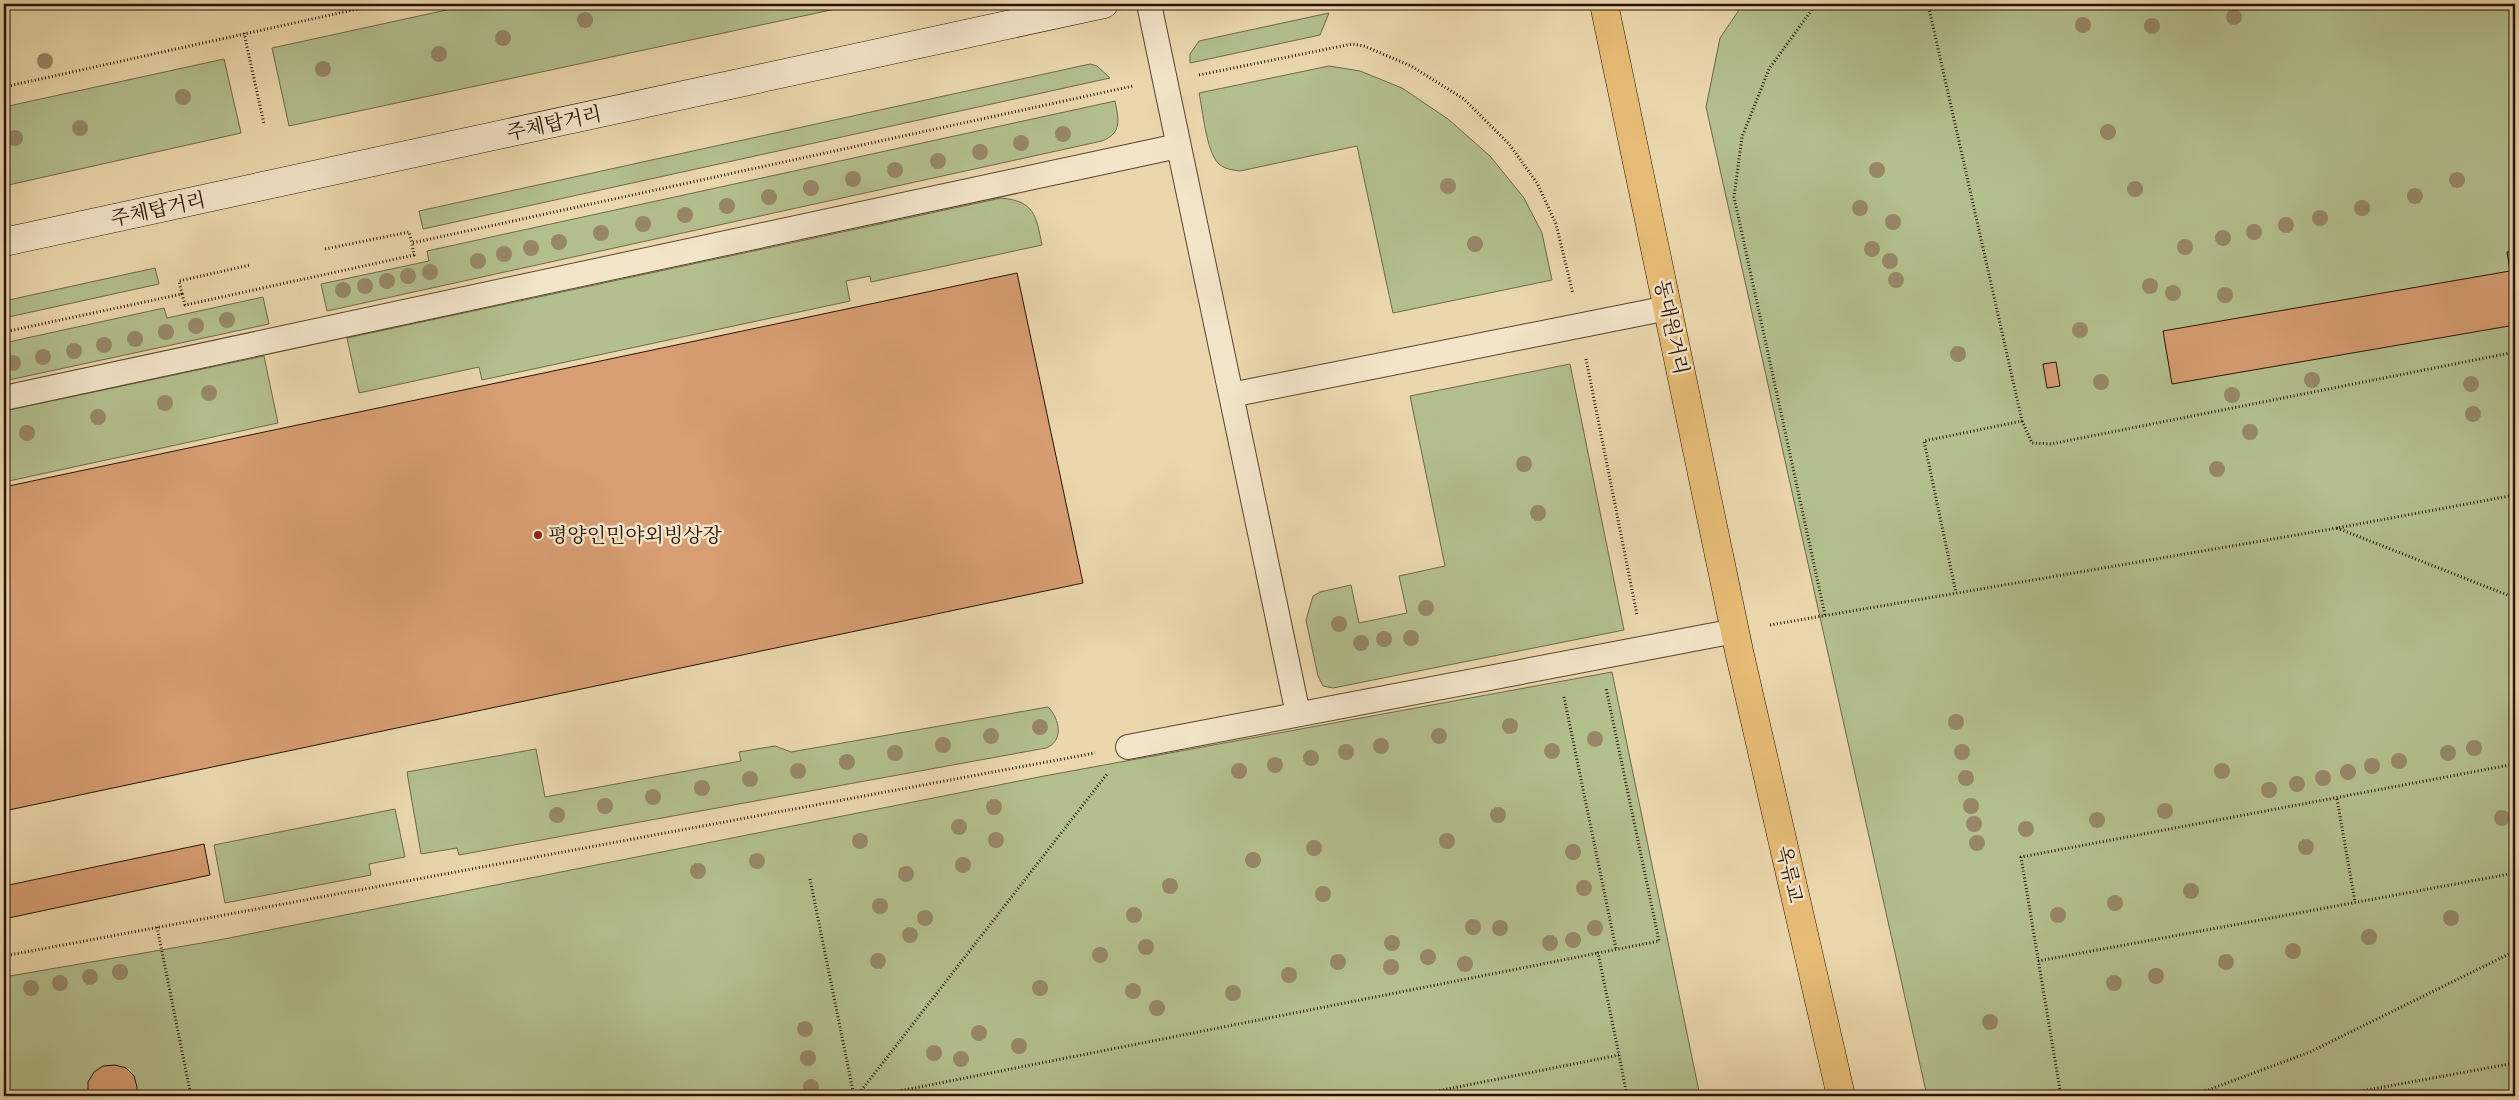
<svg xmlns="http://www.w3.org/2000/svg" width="2519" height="1100" viewBox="0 0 2519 1100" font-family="'Libre Bodoni','Noto Serif KR',serif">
  <rect width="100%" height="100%" fill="#ebd7ac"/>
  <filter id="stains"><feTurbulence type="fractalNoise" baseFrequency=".004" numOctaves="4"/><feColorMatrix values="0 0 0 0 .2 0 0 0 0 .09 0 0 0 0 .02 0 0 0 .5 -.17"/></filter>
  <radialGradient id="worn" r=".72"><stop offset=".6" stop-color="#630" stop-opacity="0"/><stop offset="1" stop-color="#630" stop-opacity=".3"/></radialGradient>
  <!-- green -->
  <path fill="#b3bf8d" stroke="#6e684a" d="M474,4H859L289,126L272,48Z
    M1743,4H2515V1096H1927L1706,107L1720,38Z
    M1329,13L1320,35L1190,63V54L1199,41Z
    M224,59L241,133L4,186V107Z
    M1090,64L1097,66L1110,78L423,229L419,211Z
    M1329,66L1360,71L1402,88L1448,119L1490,156L1524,198L1542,233L1552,280L1393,313L1357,146L1240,171C1232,170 1224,169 1218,163C1206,150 1203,111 1199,93Z
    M1115,101C1119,120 1122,133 1102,141L327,311L321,284L429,261L427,251Z
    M1001,198C1035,201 1036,216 1042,245L871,282L870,276L846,281L850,301L482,380L479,367L359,393L347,338Z
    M155,268L159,284L4,318V301Z
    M263,297L269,324L4,381V343L164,308L167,318Z
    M264,356L278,423L4,482V411Z
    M1570,364L1624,630L1333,688L1323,686L1318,676L1306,620L1313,596L1320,592L1351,585L1359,623L1407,613L1399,576L1445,566L1410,396Z
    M1612,672L1700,1096H4V977L219,940L1044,776Z
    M1048,707C1060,719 1064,741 1046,748L459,855L457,848L421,854L407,772L536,749L545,797L741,761L739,752L775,746L791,752Z
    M395,809L405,857L369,864L371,875L225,903L214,845Z"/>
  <!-- building -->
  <path fill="#d69e72" stroke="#291206" d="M2515,199V231L2510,200Z
    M2515,250V325L2172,384L2163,331L2510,271L2507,252Z
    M1017,273L1083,583L4,811V487Z
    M2056,362L2060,386L2047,388L2043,364Z
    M204,844L210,875L4,919V886Z
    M115,1065L126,1068L134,1076L137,1087V1096H88V1082L94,1072L103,1066Z"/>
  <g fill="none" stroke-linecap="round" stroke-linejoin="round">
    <!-- lane casing -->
    <g stroke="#5a4330" stroke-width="26">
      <path id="lane" d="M1149,4L1298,714
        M1231,395L1668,308
        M4,398L1178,146
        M1128,747L1735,631"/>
    </g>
    <!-- secondary casing -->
    <g stroke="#291206" stroke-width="29">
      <path id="secondary" d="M4,242L1104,4"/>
    </g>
    <!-- primary casing -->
    <g stroke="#291206" stroke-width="29">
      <path id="primary" d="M1604,4L1739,651L1841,1096"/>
    </g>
    <!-- path -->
    <path stroke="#291206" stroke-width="3" stroke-dasharray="1 2.5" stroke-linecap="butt" d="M1816,4L1769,69L1742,137L1734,197L1825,615
      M1928,4L2022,421L1924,441L1956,593
      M244,33L264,124
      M1199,75L1352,44L1364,46L1411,66L1464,99L1509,144L1537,183L1556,224L1573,294
      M4,87L380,4
      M325,249L409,232L412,243
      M182,294L179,281L250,265
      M4,332L182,294L185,305L414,255L412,243L1133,86
      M1586,359L1637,615
      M2022,421L2032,443L2051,444L2515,352
      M2337,528L2515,598
      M1770,625L2337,528L2515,495
      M1564,697L1616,949
      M2337,799L2355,902
      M810,879L854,1096
      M157,927L191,1096
      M4,956L1095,753
      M2038,961L2515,873
      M1619,1055L1627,1096
      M857,1096L1107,774
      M874,1096L1598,953
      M1412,1096L1619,1055L1598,953L1659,941L1606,688
      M2061,1096L2021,857L2515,764
      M2192,1096L2310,1052L2515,951
      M2315,1096L2356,1092L2515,1063"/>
    <!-- lane -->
    <use href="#lane" stroke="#f2e5c9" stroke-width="24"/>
    <!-- secondary -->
    <use href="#secondary" stroke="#f2e5c9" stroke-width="28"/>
    <!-- primary -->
    <use href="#primary" stroke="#e6bc76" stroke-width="28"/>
  </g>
  <!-- trees -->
  <g fill="#978767">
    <circle cx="2234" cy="17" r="8"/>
    <circle cx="585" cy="20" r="8"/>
    <circle cx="2083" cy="25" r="8"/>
    <circle cx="2152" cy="26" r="8"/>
    <circle cx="503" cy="38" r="8"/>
    <circle cx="439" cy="54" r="8"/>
    <circle cx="45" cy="61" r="8"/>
    <circle cx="323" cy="69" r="8"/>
    <circle cx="183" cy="97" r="8"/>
    <circle cx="80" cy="128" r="8"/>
    <circle cx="2108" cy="132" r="8"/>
    <circle cx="1063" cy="134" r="8"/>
    <circle cx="15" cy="138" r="8"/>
    <circle cx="1021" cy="143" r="8"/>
    <circle cx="980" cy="152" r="8"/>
    <circle cx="938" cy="161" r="8"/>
    <circle cx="895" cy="170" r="8"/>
    <circle cx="1877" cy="170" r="8"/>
    <circle cx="853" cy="179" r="8"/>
    <circle cx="2457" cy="180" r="8"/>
    <circle cx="1448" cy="186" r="8"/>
    <circle cx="811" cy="188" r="8"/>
    <circle cx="2135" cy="189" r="8"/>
    <circle cx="2415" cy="196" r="8"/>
    <circle cx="769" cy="197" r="8"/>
    <circle cx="727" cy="206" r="8"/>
    <circle cx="1860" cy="208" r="8"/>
    <circle cx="2362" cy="208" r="8"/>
    <circle cx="685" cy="215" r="8"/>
    <circle cx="2320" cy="218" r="8"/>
    <circle cx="1893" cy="222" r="8"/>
    <circle cx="643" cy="224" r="8"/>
    <circle cx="2286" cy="225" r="8"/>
    <circle cx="2254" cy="232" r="8"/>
    <circle cx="601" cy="233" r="8"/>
    <circle cx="2223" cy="238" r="8"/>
    <circle cx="559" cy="242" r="8"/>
    <circle cx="1475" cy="244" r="8"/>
    <circle cx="2185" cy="247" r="8"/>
    <circle cx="531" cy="248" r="8"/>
    <circle cx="1872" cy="249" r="8"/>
    <circle cx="504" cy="254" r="8"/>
    <circle cx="478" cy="261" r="8"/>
    <circle cx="1890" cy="261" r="8"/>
    <circle cx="430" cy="272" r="8"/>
    <circle cx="408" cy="276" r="8"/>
    <circle cx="1896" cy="280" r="8"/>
    <circle cx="387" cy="281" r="8"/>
    <circle cx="365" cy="286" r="8"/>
    <circle cx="2150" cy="286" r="8"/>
    <circle cx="343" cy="290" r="8"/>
    <circle cx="2173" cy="293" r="8"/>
    <circle cx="2225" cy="295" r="8"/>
    <circle cx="227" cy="320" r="8"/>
    <circle cx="196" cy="326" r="8"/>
    <circle cx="2080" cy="330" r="8"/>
    <circle cx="166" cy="332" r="8"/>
    <circle cx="135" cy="339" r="8"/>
    <circle cx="104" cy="345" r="8"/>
    <circle cx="74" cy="351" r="8"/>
    <circle cx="1958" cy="354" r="8"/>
    <circle cx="43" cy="357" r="8"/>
    <circle cx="13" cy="363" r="8"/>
    <circle cx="2312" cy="380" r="8"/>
    <circle cx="2101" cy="382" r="8"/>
    <circle cx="2471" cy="384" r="8"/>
    <circle cx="209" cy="393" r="8"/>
    <circle cx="2232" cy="395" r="8"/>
    <circle cx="165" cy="403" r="8"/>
    <circle cx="2473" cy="414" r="8"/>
    <circle cx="98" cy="417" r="8"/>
    <circle cx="2250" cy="432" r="8"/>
    <circle cx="27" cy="433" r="8"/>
    <circle cx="1524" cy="464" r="8"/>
    <circle cx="2217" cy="469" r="8"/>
    <circle cx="1538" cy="513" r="8"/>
    <circle cx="1426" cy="608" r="8"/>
    <circle cx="1339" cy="624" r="8"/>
    <circle cx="1411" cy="638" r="8"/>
    <circle cx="1384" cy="639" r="8"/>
    <circle cx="1361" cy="643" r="8"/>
    <circle cx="1956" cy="722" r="8"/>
    <circle cx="1510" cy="726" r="8"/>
    <circle cx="1040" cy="727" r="8"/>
    <circle cx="991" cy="736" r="8"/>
    <circle cx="1439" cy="736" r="8"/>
    <circle cx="1595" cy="739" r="8"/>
    <circle cx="943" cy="745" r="8"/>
    <circle cx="1381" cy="746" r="8"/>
    <circle cx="2474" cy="748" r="8"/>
    <circle cx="1552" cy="751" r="8"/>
    <circle cx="1346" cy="752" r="8"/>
    <circle cx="1962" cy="752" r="8"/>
    <circle cx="895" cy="753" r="8"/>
    <circle cx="2448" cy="753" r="8"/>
    <circle cx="1311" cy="758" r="8"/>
    <circle cx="2399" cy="761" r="8"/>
    <circle cx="847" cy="762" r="8"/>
    <circle cx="1275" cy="765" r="8"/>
    <circle cx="2372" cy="766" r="8"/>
    <circle cx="798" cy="771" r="8"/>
    <circle cx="1239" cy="771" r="8"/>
    <circle cx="2222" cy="771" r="8"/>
    <circle cx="2348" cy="772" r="8"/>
    <circle cx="1966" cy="778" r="8"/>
    <circle cx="2323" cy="778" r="8"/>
    <circle cx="750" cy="779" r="8"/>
    <circle cx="2297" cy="784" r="8"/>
    <circle cx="702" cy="788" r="8"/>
    <circle cx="2269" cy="790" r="8"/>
    <circle cx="653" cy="797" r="8"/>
    <circle cx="605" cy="806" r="8"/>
    <circle cx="1971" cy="806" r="8"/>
    <circle cx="994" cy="807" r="8"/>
    <circle cx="2165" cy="811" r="8"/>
    <circle cx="557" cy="815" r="8"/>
    <circle cx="1498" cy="815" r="8"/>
    <circle cx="2502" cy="818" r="8"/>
    <circle cx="2097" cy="820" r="8"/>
    <circle cx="1974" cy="824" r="8"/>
    <circle cx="959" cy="827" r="8"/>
    <circle cx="2026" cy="829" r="8"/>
    <circle cx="996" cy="840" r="8"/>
    <circle cx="860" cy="841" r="8"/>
    <circle cx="1447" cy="841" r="8"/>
    <circle cx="1977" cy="843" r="8"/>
    <circle cx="2306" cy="847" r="8"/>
    <circle cx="1314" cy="848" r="8"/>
    <circle cx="1573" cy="852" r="8"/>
    <circle cx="1253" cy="860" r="8"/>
    <circle cx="757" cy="861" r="8"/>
    <circle cx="963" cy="865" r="8"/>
    <circle cx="698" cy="871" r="8"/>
    <circle cx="906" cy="874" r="8"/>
    <circle cx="1170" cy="886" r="8"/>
    <circle cx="1584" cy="888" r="8"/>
    <circle cx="2191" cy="891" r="8"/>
    <circle cx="1323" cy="894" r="8"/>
    <circle cx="2115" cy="903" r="8"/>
    <circle cx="880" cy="906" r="8"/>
    <circle cx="1134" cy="915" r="8"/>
    <circle cx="2058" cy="915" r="8"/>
    <circle cx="925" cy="918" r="8"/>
    <circle cx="2451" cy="918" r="8"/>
    <circle cx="1473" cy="927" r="8"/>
    <circle cx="1500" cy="928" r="8"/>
    <circle cx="1595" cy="928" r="8"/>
    <circle cx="910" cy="935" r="8"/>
    <circle cx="2369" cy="937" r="8"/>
    <circle cx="1573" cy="940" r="8"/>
    <circle cx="1392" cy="943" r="8"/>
    <circle cx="1550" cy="943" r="8"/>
    <circle cx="1146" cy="947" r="8"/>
    <circle cx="2293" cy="951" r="8"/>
    <circle cx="1100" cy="955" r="8"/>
    <circle cx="1428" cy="957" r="8"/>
    <circle cx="878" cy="961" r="8"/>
    <circle cx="1338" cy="962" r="8"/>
    <circle cx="2226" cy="962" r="8"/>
    <circle cx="1465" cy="964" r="8"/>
    <circle cx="1391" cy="967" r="8"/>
    <circle cx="120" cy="972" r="8"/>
    <circle cx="1289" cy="975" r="8"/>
    <circle cx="2156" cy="976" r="8"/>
    <circle cx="90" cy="977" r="8"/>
    <circle cx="60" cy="983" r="8"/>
    <circle cx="2114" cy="983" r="8"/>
    <circle cx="31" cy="988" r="8"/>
    <circle cx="1040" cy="988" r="8"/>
    <circle cx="1133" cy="991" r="8"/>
    <circle cx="1233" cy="993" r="8"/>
    <circle cx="1157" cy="1008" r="8"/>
    <circle cx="1990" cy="1022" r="8"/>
    <circle cx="805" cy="1029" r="8"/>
    <circle cx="979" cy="1033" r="8"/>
    <circle cx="1019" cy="1046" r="8"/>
    <circle cx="934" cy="1053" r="8"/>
    <circle cx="808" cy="1058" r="8"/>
    <circle cx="961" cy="1059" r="8"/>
    <circle cx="811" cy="1087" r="8"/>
  </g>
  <!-- markers -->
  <circle fill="#8f2418" stroke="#f2e5c9" stroke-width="2" cx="538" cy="535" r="5"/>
  <g text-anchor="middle" stroke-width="5" stroke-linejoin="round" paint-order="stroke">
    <!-- street labels -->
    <g font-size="20" fill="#291206" stroke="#f2e5c9">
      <text transform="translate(554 123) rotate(-12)" y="7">주체탑거리</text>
      <text transform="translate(158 209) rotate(-12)" y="7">주체탑거리</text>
      <text transform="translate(1672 327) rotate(78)" y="7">동대원거리</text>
      <text transform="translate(1790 874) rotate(77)" y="7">옥류교</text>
    </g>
    <!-- poi labels -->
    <g font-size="20" fill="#291206" stroke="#f2e5c9" text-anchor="start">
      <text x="548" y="542">평양인민야외빙상장</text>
    </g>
  </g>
  <!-- margin -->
  <rect width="2519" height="1100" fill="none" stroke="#ebd7ac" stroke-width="20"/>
  <rect x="5" y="5" width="2509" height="1090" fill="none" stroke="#291206" stroke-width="2.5"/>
  <rect x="10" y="10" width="2499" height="1080" fill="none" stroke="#291206"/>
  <rect width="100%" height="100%" filter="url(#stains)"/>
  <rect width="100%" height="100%" fill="url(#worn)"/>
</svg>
